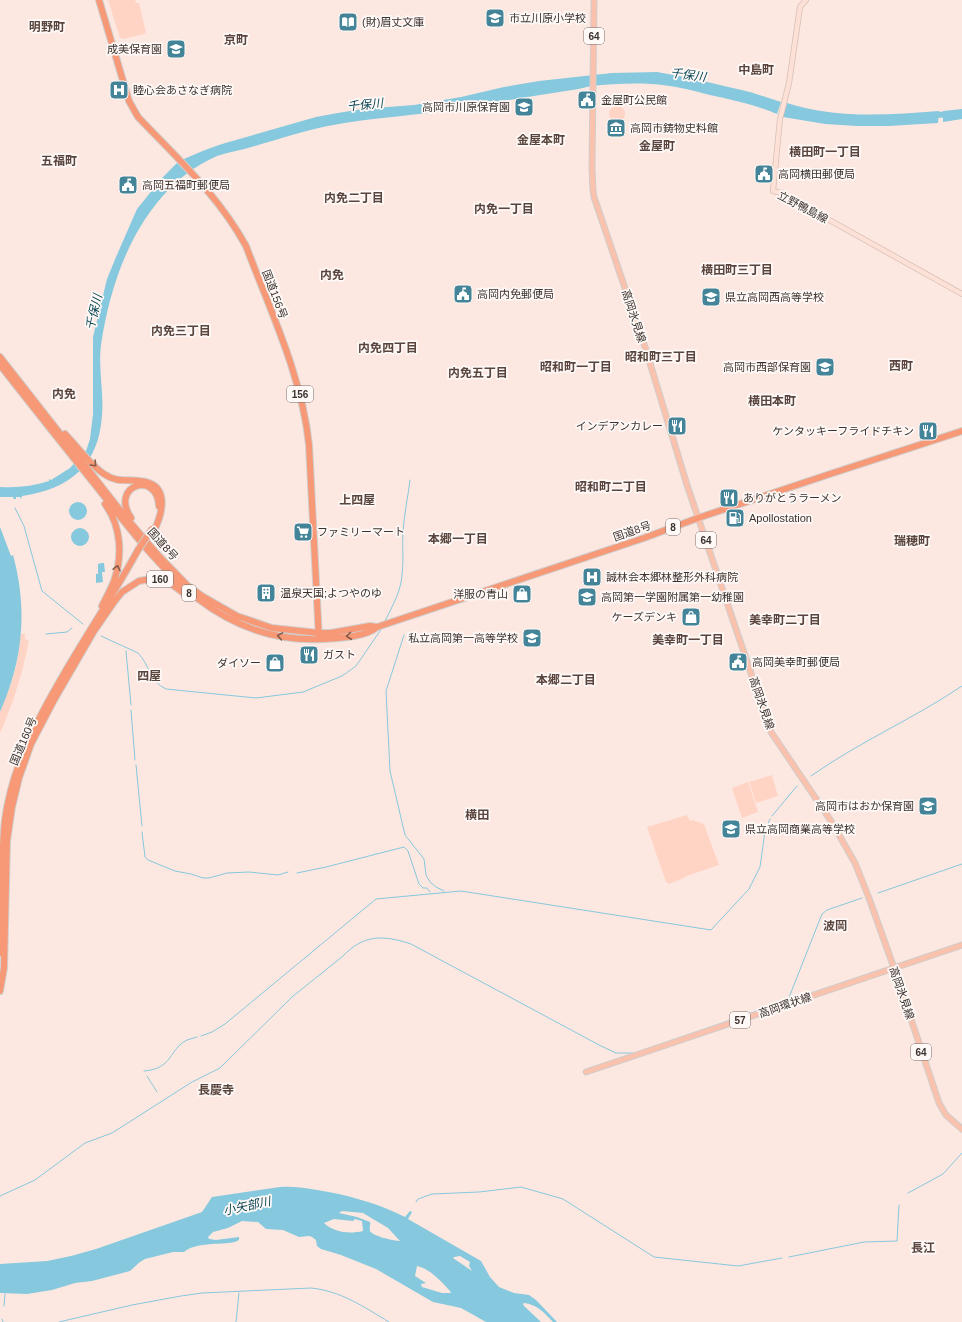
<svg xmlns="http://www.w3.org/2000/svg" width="962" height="1322" viewBox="0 0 962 1322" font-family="Arial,'Noto Sans JP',sans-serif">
  <rect width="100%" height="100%" fill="#fde8e1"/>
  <!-- green -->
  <path fill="#ffd4c5" d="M108,0H135L136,3H139L146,33L144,34L123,39L120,38Z
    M609 114a8 8 0 1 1 16 0a8 8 0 1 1-16 0Z
    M21,634H25V639L29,641C22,674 14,702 0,733V712L11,684L16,666Z
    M772,775L778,796L756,803L749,782Z
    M748,782L758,812L742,818L732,788Z
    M687,815L690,821L692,820L704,824L719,865L684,877V878L669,884L666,882L647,827Z"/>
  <!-- water -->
  <path fill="#86c8dd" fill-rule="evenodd" d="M657,72L690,78L750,92L781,102L777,114C756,105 733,100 710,95C691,90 671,85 651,84C631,83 610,84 591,86C583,88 574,90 566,91C531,96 497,102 462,108C418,116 372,117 328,126C303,131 279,139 255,146C242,150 229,152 217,156C196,165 175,181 161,198C126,239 109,292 101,345C98,369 104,392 102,415C99,465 70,489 22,496L21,499L20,497H16V499H14L13,497H0V487C18,488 33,486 49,481V479L51,480L70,468L85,451H86L90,439L93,414V337L107,279L116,257L137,209L162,178L179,161L205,150L222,144L316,117L332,114L362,109L414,105L461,97L504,87L539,81L612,73Z
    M787,103C836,119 888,115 939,111L938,123L889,126H857L825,124L783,117Z
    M962,109V119L943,122V111Z
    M69 511a9 9 0 1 1 18 0a9 9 0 1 1-18 0Z
    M0,527L11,556L13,555C28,610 23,660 0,712Z
    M71 537a9 9 0 1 1 18 0a9 9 0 1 1-18 0Z
    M102,563H104L105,572H102L103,582L96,583V574L100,573H98V564Z
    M280,1187C293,1186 305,1188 317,1190C348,1195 377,1203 405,1217L410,1211L412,1212L408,1219L481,1261L490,1277L499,1287L514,1293L529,1295L536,1300L557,1322H553C545,1313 536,1304 524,1303L523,1304L524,1306L541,1322H486L461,1308L433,1302L376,1269L341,1255L321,1249L317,1246L316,1240L312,1237L309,1236L299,1237L283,1230L266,1229L258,1222L242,1221L228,1228L213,1232L208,1237L209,1239L216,1240L239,1237V1240L235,1242C219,1245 196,1242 184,1252H173L145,1259L140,1262L130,1271L92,1281L75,1283L52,1290L27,1294L0,1293V1264L47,1261L71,1256L96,1249L202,1212L212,1197ZM342,1211L363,1213L388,1228L400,1241C395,1241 372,1236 370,1231C369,1228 371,1224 370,1222L357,1217L339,1213ZM334,1219L353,1221L355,1219L362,1221L363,1231C350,1234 335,1233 324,1223ZM460,1256L470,1262L469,1266L472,1271L453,1258L454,1257ZM417,1266C430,1269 441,1281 450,1291L451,1293H442L422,1287L421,1284L426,1283L415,1276Z"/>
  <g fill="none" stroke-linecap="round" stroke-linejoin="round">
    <!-- stream -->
    <path stroke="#86c8dd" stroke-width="1" d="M15,508L24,526L42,591L83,624
      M385,621C392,607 401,591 402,575C404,561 402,546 403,532C404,515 408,497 410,480
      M46,634L67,632L72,628
      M404,635L386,691L390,771L405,835L424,859L426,875L430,882L436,887L444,891
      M101,636L138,653C149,664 150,682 166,689L256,698L303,692L342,676L356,666L382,628
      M126,651L131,705
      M131,710L135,760
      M136,765L142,826
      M811,776C859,742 913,719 962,686
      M772,816L797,786
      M142,832L145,857L148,860L175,871L191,874L203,878H209L227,873L249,872L278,875L288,872
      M297,873L326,867L404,847L408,851L419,884L423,888H427L430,892
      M878,893L962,864
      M762,1009L786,1002L788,1000L822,914L827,910L862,898
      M201,1036L212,1032L225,1024L376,899L461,891L711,930L749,889L760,867L765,831L770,819
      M670,1041L757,1011
      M144,1071C173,1069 169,1049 187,1040C190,1039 194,1038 197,1037
      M147,1076L157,1092
      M908,1193L943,1174L962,1153
      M0,1196L35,1180L85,1143L112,1133L192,1082L220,1068L292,997L343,956C364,934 384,935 411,944L601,1046L616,1053H633
      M416,1202L418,1199L432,1194L479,1192L521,1187L563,1199L654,1257L738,1266L782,1258
      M789,1257L864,1242L897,1241L899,1205
      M4,1306L5,1294
      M2,1319L3,1322
      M59,1322L132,1305L181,1296L202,1293L311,1288C341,1291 364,1307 389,1322
      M236,1322L239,1293"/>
    <!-- river -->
    <path stroke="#86c8dd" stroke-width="6" d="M932,115L962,114"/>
    <!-- secondary casing -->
    <g stroke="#d7bfb6" stroke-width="6">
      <path id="secondary" d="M806,0L800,7L789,83L780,119L773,191L781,193L962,294"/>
    </g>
    <!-- primary casing -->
    <g stroke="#d0cecd" stroke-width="7">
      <path id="primary" d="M594,0L592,168L593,190L594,197L646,350L687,485L771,732L831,821L855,863L869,898L894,968L939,1103L946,1115L962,1129
        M586,1072L962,945"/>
    </g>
    <!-- highway casing -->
    <g stroke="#d0cecd" stroke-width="8">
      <path id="highway" d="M99,0L129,101L138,117C177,158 218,195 246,246C270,310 302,376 309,445L319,639
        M0,357L123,514L157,554L188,586L202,596L237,616L272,628L319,633H331L370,626L377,627
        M0,365C32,406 64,446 96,486C157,563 214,645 324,639C339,638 366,637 377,627L644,538L698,518L830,474L962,431
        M65,434C77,446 90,465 104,474C117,483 126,479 140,481C170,484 163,512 154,531
        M131,518C109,485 157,470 159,506
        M102,606C106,598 111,589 114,581C123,555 121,526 105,504
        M0,953C3,909 0,864 5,820C12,766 38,718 65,672C89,631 115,592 138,550
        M0,991L4,968L7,841L12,807L19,778L31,744L54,700L94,631L114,602L122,592L139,581L156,578L170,583L185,594"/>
    </g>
    <!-- secondary -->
    <use href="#secondary" stroke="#fde0d6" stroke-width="4.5"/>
    <!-- primary -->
    <use href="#primary" stroke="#fac1ad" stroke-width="5"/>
    <!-- highway -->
    <use href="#highway" stroke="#f79876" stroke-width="6"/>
    <!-- highway-bridge casing -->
    <g stroke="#d0cecd" stroke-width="8" stroke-linecap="butt">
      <path id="highway-bridge" d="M138,550L152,529"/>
    </g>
    <!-- highway-bridge -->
    <use href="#highway-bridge" stroke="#f79876" stroke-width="6"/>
  </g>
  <!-- one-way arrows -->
  <defs><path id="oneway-chevron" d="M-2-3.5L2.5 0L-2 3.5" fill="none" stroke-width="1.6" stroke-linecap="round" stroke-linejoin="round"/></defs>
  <g stroke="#875b4b">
    <use href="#oneway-chevron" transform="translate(94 464) rotate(46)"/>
    <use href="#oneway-chevron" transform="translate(117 568) rotate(-77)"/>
    <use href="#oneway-chevron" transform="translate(280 636) rotate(-170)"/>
    <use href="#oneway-chevron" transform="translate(349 636) rotate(173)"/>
  </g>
  <!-- icons -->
  <defs>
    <g id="school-square" transform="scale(1)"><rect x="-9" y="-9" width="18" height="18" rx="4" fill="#448498" stroke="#fef9f7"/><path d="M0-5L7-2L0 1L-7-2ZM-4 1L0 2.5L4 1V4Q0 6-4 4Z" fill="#fff"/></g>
    <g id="library-square" transform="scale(1)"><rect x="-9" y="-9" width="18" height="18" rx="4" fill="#448498" stroke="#fef9f7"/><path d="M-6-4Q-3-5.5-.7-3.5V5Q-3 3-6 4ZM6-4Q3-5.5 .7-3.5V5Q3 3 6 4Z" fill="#fff"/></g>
    <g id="hospital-square" transform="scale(1)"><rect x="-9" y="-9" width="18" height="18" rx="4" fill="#448498" stroke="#fef9f7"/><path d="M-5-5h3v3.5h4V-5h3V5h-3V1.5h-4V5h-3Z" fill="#fff"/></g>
    <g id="civic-square" transform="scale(1)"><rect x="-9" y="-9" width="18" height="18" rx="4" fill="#448498" stroke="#fef9f7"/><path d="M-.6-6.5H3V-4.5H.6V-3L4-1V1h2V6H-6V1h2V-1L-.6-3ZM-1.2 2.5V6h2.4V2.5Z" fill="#fff"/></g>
    <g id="museum-square" transform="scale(1)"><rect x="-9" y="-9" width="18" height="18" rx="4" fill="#448498" stroke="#fef9f7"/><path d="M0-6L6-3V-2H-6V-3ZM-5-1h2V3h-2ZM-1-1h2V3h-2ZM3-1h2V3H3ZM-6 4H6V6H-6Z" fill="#fff"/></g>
    <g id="restaurant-square" transform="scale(1)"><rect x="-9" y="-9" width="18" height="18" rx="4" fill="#448498" stroke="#fef9f7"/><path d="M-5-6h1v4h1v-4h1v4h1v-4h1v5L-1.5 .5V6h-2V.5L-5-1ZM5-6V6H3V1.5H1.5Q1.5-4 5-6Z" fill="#fff"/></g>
    <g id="fuel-square" transform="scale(1)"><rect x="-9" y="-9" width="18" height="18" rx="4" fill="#448498" stroke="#fef9f7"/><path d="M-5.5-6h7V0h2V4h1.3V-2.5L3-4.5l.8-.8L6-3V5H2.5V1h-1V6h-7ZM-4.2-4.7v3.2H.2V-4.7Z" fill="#fff"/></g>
    <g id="supermarket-square" transform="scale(1)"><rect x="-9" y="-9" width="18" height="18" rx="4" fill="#448498" stroke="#fef9f7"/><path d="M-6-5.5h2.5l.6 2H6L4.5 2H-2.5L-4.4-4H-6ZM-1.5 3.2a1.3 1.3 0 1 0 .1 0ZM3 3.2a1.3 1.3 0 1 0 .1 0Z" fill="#fff"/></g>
    <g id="building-square" transform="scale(1)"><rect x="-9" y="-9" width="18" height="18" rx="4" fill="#448498" stroke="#fef9f7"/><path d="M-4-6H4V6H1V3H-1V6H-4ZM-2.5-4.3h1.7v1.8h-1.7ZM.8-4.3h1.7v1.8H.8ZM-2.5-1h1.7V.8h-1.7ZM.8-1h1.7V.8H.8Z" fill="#fff"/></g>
    <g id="shop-square" transform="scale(1)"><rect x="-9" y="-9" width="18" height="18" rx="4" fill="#448498" stroke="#fef9f7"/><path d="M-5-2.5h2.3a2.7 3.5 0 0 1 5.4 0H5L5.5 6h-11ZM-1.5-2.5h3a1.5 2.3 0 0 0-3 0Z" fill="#fff"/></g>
  </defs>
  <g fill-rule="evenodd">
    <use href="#school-square" x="495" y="18"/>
    <use href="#library-square" x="348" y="22"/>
    <use href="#school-square" x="176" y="49"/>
    <use href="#hospital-square" x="119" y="90"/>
    <use href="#civic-square" x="587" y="100"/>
    <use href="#school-square" x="524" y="107"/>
    <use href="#museum-square" x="616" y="128"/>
    <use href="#civic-square" x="764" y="174"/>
    <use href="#civic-square" x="128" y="185"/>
    <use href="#civic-square" x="463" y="294"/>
    <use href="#school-square" x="711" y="297"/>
    <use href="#school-square" x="825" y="367"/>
    <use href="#restaurant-square" x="677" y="426"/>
    <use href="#restaurant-square" x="928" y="431"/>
    <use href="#restaurant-square" x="729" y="498"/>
    <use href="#fuel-square" x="735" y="518"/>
    <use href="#supermarket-square" x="303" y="532"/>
    <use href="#hospital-square" x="592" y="577"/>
    <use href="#building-square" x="266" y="593"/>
    <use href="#shop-square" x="522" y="594"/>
    <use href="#school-square" x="587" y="597"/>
    <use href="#shop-square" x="691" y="617"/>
    <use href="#school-square" x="532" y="638"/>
    <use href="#restaurant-square" x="309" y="655"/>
    <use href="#civic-square" x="738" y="662"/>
    <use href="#shop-square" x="275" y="663"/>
    <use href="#school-square" x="928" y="806"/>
    <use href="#school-square" x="731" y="829"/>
  </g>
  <g text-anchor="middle" stroke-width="3.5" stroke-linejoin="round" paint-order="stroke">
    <!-- shield labels -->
    <g fill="#fef9f7" stroke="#766e6a" stroke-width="1">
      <rect x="584" y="28" width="20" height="16" rx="3"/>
      <rect x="287" y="386" width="26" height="16" rx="3"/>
      <rect x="666" y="519" width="14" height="16" rx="3"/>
      <rect x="696" y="532" width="20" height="16" rx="3"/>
      <rect x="147" y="571" width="26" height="16" rx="3"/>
      <rect x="182" y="585" width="14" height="16" rx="3"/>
      <rect x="730" y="1012" width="20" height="16" rx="3"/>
      <rect x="911" y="1044" width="20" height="16" rx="3"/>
    </g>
    <g font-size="10" font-weight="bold" fill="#3c322e">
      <text x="594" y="40">64</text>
      <text x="300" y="398">156</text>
      <text x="673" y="531">8</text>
      <text x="706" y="544">64</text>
      <text x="160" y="583">160</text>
      <text x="189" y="597">8</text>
      <text x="740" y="1024">57</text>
      <text x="921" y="1056">64</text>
    </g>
    <!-- poi labels -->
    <g font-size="11" fill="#3c322e" stroke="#fef9f7" text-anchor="start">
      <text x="509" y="22">市立川原小学校</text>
      <text x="362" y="26">(財)眉丈文庫</text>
      <text x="162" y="53" text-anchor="end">成美保育園</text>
      <text x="133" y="94">睦心会あさなぎ病院</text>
      <text x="601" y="104">金屋町公民館</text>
      <text x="510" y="111" text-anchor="end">高岡市川原保育園</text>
      <text x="630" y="132">高岡市鋳物史料館</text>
      <text x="778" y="178">高岡横田郵便局</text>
      <text x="142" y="189">高岡五福町郵便局</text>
      <text x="477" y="298">高岡内免郵便局</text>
      <text x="725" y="301">県立高岡西高等学校</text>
      <text x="811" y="371" text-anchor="end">高岡市西部保育園</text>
      <text x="663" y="430" text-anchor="end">インデアンカレー</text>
      <text x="914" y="435" text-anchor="end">ケンタッキーフライドチキン</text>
      <text x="743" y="502">ありがとうラーメン</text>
      <text x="749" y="522">Apollostation</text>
      <text x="317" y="536">ファミリーマート</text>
      <text x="606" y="581">誠林会本郷林整形外科病院</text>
      <text x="280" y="597">温泉天国;よつやのゆ</text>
      <text x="508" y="598" text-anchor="end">洋服の青山</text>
      <text x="601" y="601">高岡第一学園附属第一幼稚園</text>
      <text x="677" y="621" text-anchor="end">ケーズデンキ</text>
      <text x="518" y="642" text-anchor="end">私立高岡第一高等学校</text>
      <text x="323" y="659">ガスト</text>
      <text x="752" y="666">高岡美幸町郵便局</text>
      <text x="261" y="667" text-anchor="end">ダイソー</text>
      <text x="914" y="810" text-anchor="end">高岡市はおか保育園</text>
      <text x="745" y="833">県立高岡商業高等学校</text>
    </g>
    <!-- street labels -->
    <g font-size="11" fill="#3c322e" stroke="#fef9f7">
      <text transform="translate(803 207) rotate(28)" y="4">立野鴨島線</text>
      <text transform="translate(275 294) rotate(69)" y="4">国道156号</text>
      <text transform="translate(634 316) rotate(72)" y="4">高岡氷見線</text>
      <text transform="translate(632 531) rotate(-19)" y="4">国道8号</text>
      <text transform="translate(163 544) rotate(48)" y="4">国道8号</text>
      <text transform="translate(762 703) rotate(71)" y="4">高岡氷見線</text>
      <text transform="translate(23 741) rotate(-67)" y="4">国道160号</text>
      <text transform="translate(902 993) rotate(71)" y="4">高岡氷見線</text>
      <text transform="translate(785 1005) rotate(-19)" y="4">高岡環状線</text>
    </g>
    <!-- neighbourhood labels -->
    <g font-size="12" font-weight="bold" fill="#5a453e" stroke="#fef9f7">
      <text x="47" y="31">明野町</text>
      <text x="236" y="44">京町</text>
      <text x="756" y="74">中島町</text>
      <text x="541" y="144">金屋本町</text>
      <text x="657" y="150">金屋町</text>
      <text x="825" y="156">横田町一丁目</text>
      <text x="59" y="165">五福町</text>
      <text x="354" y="202">内免二丁目</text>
      <text x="504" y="213">内免一丁目</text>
      <text x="737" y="274">横田町三丁目</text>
      <text x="332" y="279">内免</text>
      <text x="181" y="335">内免三丁目</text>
      <text x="388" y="352">内免四丁目</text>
      <text x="661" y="361">昭和町三丁目</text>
      <text x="901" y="370">西町</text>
      <text x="576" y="371">昭和町一丁目</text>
      <text x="478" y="377">内免五丁目</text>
      <text x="64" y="398">内免</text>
      <text x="772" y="405">横田本町</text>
      <text x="611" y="491">昭和町二丁目</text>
      <text x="357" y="504">上四屋</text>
      <text x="458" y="543">本郷一丁目</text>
      <text x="912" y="545">瑞穂町</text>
      <text x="785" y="624">美幸町二丁目</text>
      <text x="688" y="644">美幸町一丁目</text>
      <text x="149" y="680">四屋</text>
      <text x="566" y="684">本郷二丁目</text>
      <text x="477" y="819">横田</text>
      <text x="835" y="930">波岡</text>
      <text x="216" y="1094">長慶寺</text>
      <text x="923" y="1252">長江</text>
    </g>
    <!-- water labels -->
    <g font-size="12" font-style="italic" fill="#0c4756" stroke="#fef9f7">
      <text transform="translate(688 75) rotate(7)" y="4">千保川</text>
      <text transform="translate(365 105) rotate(-6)" y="4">千保川</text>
      <text transform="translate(94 312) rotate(-77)" y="4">千保川</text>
      <text transform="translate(247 1206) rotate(-12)" y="4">小矢部川</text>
    </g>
  </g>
</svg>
